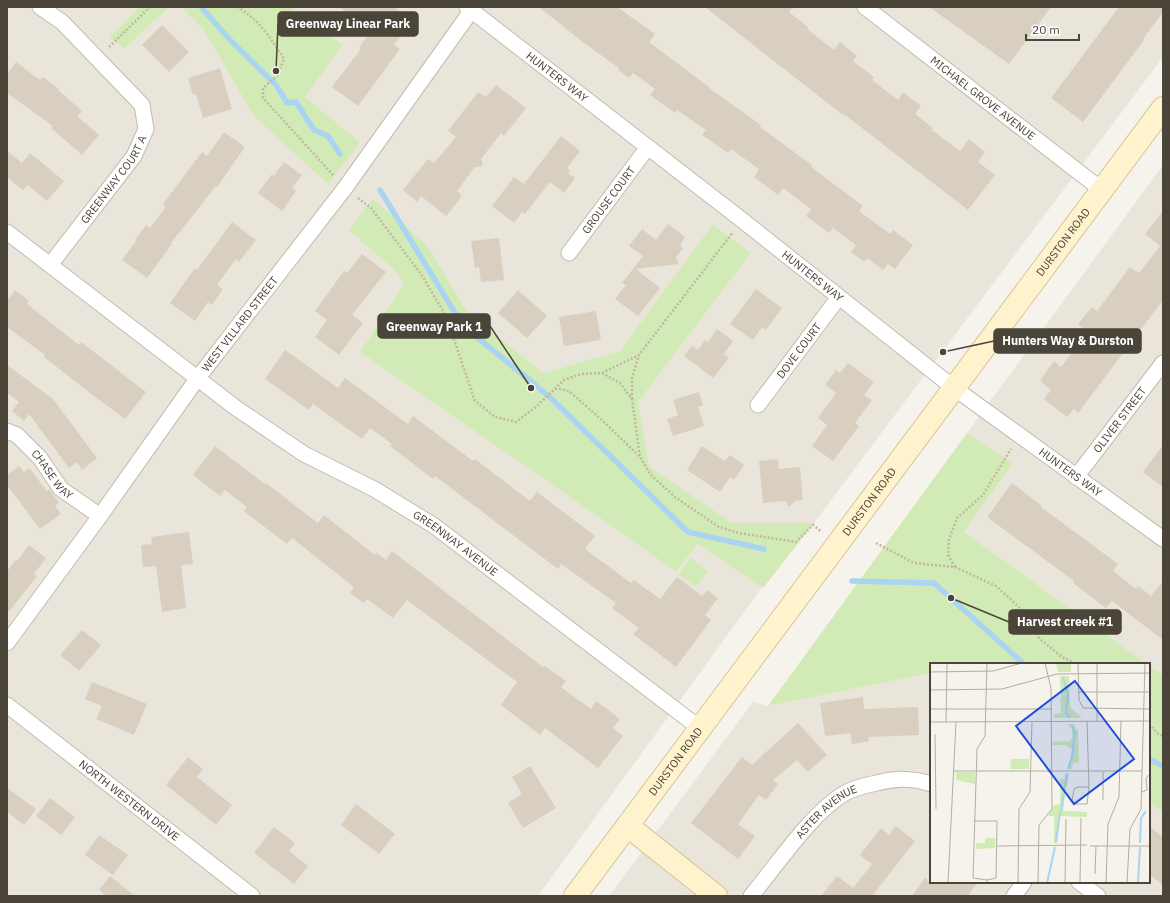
<svg xmlns="http://www.w3.org/2000/svg" width="1170" height="903" viewBox="0 0 1170 903" font-family="'IBM Plex Sans',sans-serif">
  <rect width="100%" height="100%" fill="#f6f3ec"/>
  <!-- residential -->
  <path fill="#eae5da" d="M7,7H139L109,37L124,49L169,7H182L204,29L253,115L360,142L305,97L343,45L291,7H1163V57L814,523H732L649,466L638,402L751,253L714,224L620,351L543,373L466,310L426,244L372,199L393,269L404,284L360,352L603,520L676,572L698,544L763,586L538,896H7Z
    M1163,165V675L1149,664H1147L964,532L1013,463L967,433Z
    M931,673V882H1149V802L1163,812V896H609L753,702L768,706Z"/>
  <!-- green -->
  <path fill="#d2eab5" d="M139,7H169L124,49L109,37Z
    M182,7H291L343,45L305,97L360,142L328,184L253,115L204,30Z
    M373,199L426,244L466,310L543,373L620,351L713,224L751,253L638,402L649,466L732,523H814L763,588L698,544L676,572L603,520L360,352L404,284L393,269L349,230Z
    M967,433L1013,463L964,532L1147,664H931V673L768,706Z
    M690,558L708,571L696,587L679,574Z
    M1149,665L1163,675V812L1149,802Z"/>
  <g fill="none" stroke-linecap="round" stroke-linejoin="round">
    <!-- stream -->
    <path stroke="#a9d4f2" stroke-width="5.5" d="M201,7L232,42L276,85L287,103L296,102L314,130L328,136L340,154
      M380,190L463,326L533,383L554,401L688,532L764,549
      M852,581L934,583L1024,664
      M1149,759L1163,766"/>
  </g>
  <!-- building -->
  <path fill="#d8cfc1" d="M339,7H394L412,21L394,45L400,49L358,106L332,87L361,49L359,47L372,30Z
    M539,7H617L655,34L649,42L709,87V88L761,125L760,127L812,165L811,167L863,206L859,211L890,234L893,230L913,245L895,269L888,264L883,270L867,258L864,262L851,252L856,245L833,228L829,233L806,216L811,209L783,188L778,195L754,177L759,169L731,149L728,153L702,135L706,130L677,110L675,113L650,95L655,89L633,73L629,78L618,70L619,68L580,40Z
    M705,7H793L789,12L808,27L807,29L834,50L840,42L857,56L853,61L874,77L872,80L898,100L903,92L921,106L915,114L933,128L932,130L960,151L969,139L985,152L978,162L995,175L968,210L845,115L844,116Z
    M929,7H1051L1009,64Z
    M1119,7H1163V12L1143,39L1144,40L1083,122L1051,98Z
    M162,25L189,52L169,72L142,45Z
    M16,62L40,80L43,77L59,89L58,90L82,111L77,116L99,135L82,155L51,128L53,126L7,93V74Z
    M220,68L232,109L203,118L196,94L193,95L188,78Z
    M496,85L526,108L504,136L501,133L481,159L483,166L475,167L457,191L462,196L446,216L421,196L417,202L403,190L428,159L434,163L456,137L448,131L478,92L486,97Z
    M224,132L245,147L217,187L216,186L171,243L172,244L147,278L122,260L136,241L135,240L146,225L150,228L166,207L163,204L202,152L207,156Z
    M561,136L580,151L567,168L570,171L568,173L575,178L564,193L550,182L525,214L522,212L514,223L492,206L514,177L524,184Z
    M7,151L22,163L30,153L64,181L47,201L28,185L23,190L7,177Z
    M284,162L302,175L292,188L296,191L282,211L258,193L272,174L274,176Z
    M1163,211V300L1078,413L1074,409L1067,417L1044,399L1051,390L1040,381L1054,361L1061,367L1088,332L1078,324L1092,307L1097,311L1130,267L1139,273L1160,246L1145,234Z
    M232,222L256,240L239,262L236,259L217,285L223,289L212,305L208,302L195,321L170,303L195,268L197,270Z
    M668,224L685,237L680,245L683,248L676,258L679,264L636,269L660,288L638,316L615,299L626,285L622,283L643,256L629,246L642,229L656,240Z
    M499,238L504,280L481,282L479,267L475,268L471,241Z
    M362,254L386,272L352,315L363,323L339,355L315,337L327,320L315,311L344,271L347,273Z
    M756,289L782,308L766,330L762,327L753,340L730,324Z
    M15,290L29,301L27,304L79,345L81,342L146,392L125,419L90,393L44,357L45,355L7,327V301Z
    M518,290L547,316L527,338L498,313Z
    M596,311L601,340L564,346L559,317Z
    M717,329L733,341L724,354L729,358L713,378L684,356L692,346L698,350L705,340L708,342Z
    M285,350L338,388L345,378L408,424L413,416L473,461L475,459L530,501L537,492L595,536L585,549L631,583L634,580L660,599L677,577L702,596L707,590L718,598L705,615L711,620L676,667L633,634L639,628L612,608L616,603L561,564L558,569L435,476L433,479L390,446L392,444L370,428L362,439L313,404L309,410L265,379Z
    M848,363L874,382L864,395L872,400L855,423L859,426L833,461L812,446L827,425L818,418L836,393L825,385L836,370L840,373Z
    M7,365L53,399L97,458L82,470L77,462L69,468L29,414L24,421L12,411L19,402L7,393Z
    M699,392L703,405L698,407L704,426L673,436L667,419L678,415L673,400Z
    M1163,445V487L1143,472Z
    M215,446L265,484L266,483L318,523L324,515L375,555L376,552L386,560L392,551L544,668L545,666L566,681L561,687L573,696L591,709L596,701L620,719L613,728L623,736L598,768L545,728L540,735L501,705L517,682L407,600L393,618L367,599L364,603L350,593L354,587L292,538L287,544L244,511L247,507L225,490L220,496L193,475Z
    M702,446L725,461L730,455L744,465L734,480L730,477L720,492L687,470Z
    M778,459L779,469L800,467L803,500L795,501L789,507L785,501L763,503L759,461Z
    M19,466L24,472L29,468L47,491L49,489L59,503L55,506L61,514L40,529L7,485V475Z
    M1012,483L1042,506L1041,507L1118,564L1113,571L1136,589L1138,586L1151,596L1163,581V640L1112,601L1106,608L1073,583L1074,581L987,517Z
    M189,532L193,564L181,565L186,608L162,612L156,566L143,567L141,545L152,544L151,537Z
    M29,545L46,558L34,574L37,576L7,614V571L16,560L17,561Z
    M82,630L101,645L79,671L60,655Z
    M92,682L147,704L134,735L96,719L102,706L85,699Z
    M863,697L864,709L918,707L919,735L868,737L869,741L852,744L850,733L825,736L820,703Z
    M798,723L827,755L808,772L797,760L773,780L778,784L766,800L759,795L738,824L755,836L738,859L691,823L742,757L752,765Z
    M188,757L203,769L197,777L232,805L216,825L166,785Z
    M530,766L556,808L523,828L508,803L522,794L512,777Z
    M7,788L36,809L24,825L7,812Z
    M50,798L75,817L61,835L36,816Z
    M356,804L395,834L379,854L341,825Z
    M896,826L915,841L872,896H821L837,876L853,888L872,864L860,855L881,828L889,835Z
    M1149,826L1163,837V885L1149,874Z
    M274,827L295,843L289,851L308,866L294,884L254,853Z
    M99,835L128,855L113,875L85,855Z
    M110,876L135,896H106L99,890Z
    M925,878L930,882H978L968,896H912Z"/>
  <g fill="none" stroke-linecap="round" stroke-linejoin="round">
    <!-- street casing -->
    <g stroke="#c2bbae" stroke-width="17">
      <g id="street">
        <path id="s1" d="M467,7L742,220L954,388L1163,539"/>
        <path id="s2" d="M865,7L1102,190"/>
        <path id="s3" d="M7,232L50,265L134,156L146,129L142,105L62,22L40,7"/>
        <path id="s4" d="M569,253L648,147"/>
        <path id="s5" d="M50,265L236,408L304,454L374,489L433,525L701,729"/>
        <path id="s6" d="M758,405L839,297"/>
        <path id="s7" d="M7,431L17,435L40,458L61,489L100,516"/>
        <path id="s8" d="M1076,477L1163,363"/>
        <path id="s9" d="M7,643L100,516L197,379L345,188L474,7"/>
        <path id="s10" d="M7,705L252,896"/>
        <path d="M1079,882L1098,896"/>
        <path id="s11" d="M751,896C777,865 811,813 845,793C855,788 866,785 877,783C894,778 914,778 931,784"/>
        <path d="M1014,896L1024,882"/>
      </g>
    </g>
    <!-- secondary casing -->
    <g stroke="#d6c79b" stroke-width="24">
      <g id="secondary">
        <path d="M628,826L716,896"/>
        <path id="s12" d="M575,896L1163,108"/>
      </g>
    </g>
    <!-- path -->
    <path stroke="#c4b79f" stroke-width="2.5" stroke-dasharray="2 2" stroke-linecap="butt" d="M237,7C258,18 272,40 284,59L277,76L263,88V98L334,176
      M109,47L150,7
      M358,198L371,208L421,274L446,316L475,401L495,417L516,422L536,407L564,380L581,374L602,373L620,383L632,399L640,457L651,475L675,497L719,527L739,533L796,542L813,525L822,532
      M602,373L639,355L733,232
      M555,389H562L570,392L603,421L640,457
      M632,399V378L639,355
      M876,543L914,563L955,567L996,586L1022,610L1040,639L1062,657L1076,664
      M955,567L948,555L949,540L957,518L983,495L1011,449
      M1149,724L1157,733L1163,736"/>
    <!-- street -->
    <use href="#street" stroke="#fff" stroke-width="15"/>
    <!-- secondary -->
    <use href="#secondary" stroke="#fff3cd" stroke-width="22"/>
  </g>
  <g text-anchor="middle" stroke-width="4" stroke-linejoin="round" paint-order="stroke">
    <!-- street labels -->
    <g font-size="11" fill="#4b4439" stroke="#fff">
      <text dy="4" stroke="none"><textPath href="#s1" startOffset="114">HUNTERS WAY</textPath></text>
      <text dy="4" stroke="none"><textPath href="#s2" startOffset="149">MICHAEL GROVE AVENUE</textPath></text>
      <text dy="4" stroke="none"><textPath href="#s3" startOffset="161">GREENWAY COURT A</textPath></text>
      <text dy="4" stroke="none"><textPath href="#s4" startOffset="66">GROUSE COURT</textPath></text>
      <text dy="4" stroke="none"><textPath href="#s12" startOffset="816">DURSTON ROAD</textPath></text>
      <text dy="4" stroke="none"><textPath href="#s1" startOffset="438">HUNTERS WAY</textPath></text>
      <text dy="4" stroke="none"><textPath href="#s9" startOffset="395">WEST VILLARD STREET</textPath></text>
      <text dy="4" stroke="none"><textPath href="#s6" startOffset="68">DOVE COURT</textPath></text>
      <text dy="4" stroke="none"><textPath href="#s8" startOffset="72">OLIVER STREET</textPath></text>
      <text dy="4" stroke="none"><textPath href="#s1" startOffset="762">HUNTERS WAY</textPath></text>
      <text dy="4" stroke="none"><textPath href="#s7" startOffset="64">CHASE WAY</textPath></text>
      <text dy="4" stroke="none"><textPath href="#s12" startOffset="492">DURSTON ROAD</textPath></text>
      <text dy="4" stroke="none"><textPath href="#s5" startOffset="493">GREENWAY AVENUE</textPath></text>
      <text dy="4" stroke="none"><textPath href="#s12" startOffset="168">DURSTON ROAD</textPath></text>
      <text dy="4" stroke="none"><textPath href="#s10" startOffset="155">NORTH WESTERN DRIVE</textPath></text>
      <text dy="4" stroke="none"><textPath href="#s11" startOffset="114">ASTER AVENUE</textPath></text>
    </g>
  </g>
  <!-- overview -->
  <g transform="translate(930 663)">
    <rect width="220" height="220" fill="#f6f3ec"/>
    <path d="M126,0H141V9H128ZM130,13H139L140,44L152,55H124V51L131,50ZM138,61H145V67L148,65L149,99L143,100L142,106H139L142,86L136,82H123V79L139,78L142,75V66ZM81,96H99V106H80ZM26,109H45V121L26,117ZM135,110H140L135,129L141,132L135,131L133,148L157,149V154L129,153L127,180H124V153H118L124,142L130,141V116H135ZM55,175H65V185L46,186V180H55Z" fill="#d2eab5"/>
    <path fill="none" stroke="#a9d4f2" stroke-width="2" d="M133,14L138,32L136,50L140,55M138,106L142,94L145,69L142,63M131,149L137,111M126,179L130,150M210,180L211,155L216,148M117,220L125,184M208,220L210,184"/>
    <path fill="none" stroke="#b2ada4" stroke-width="1" d="M57,0L55,73L47,86L43,215L57,217V220M148,0L149,37L153,45L220,46M167,0V58M0,9L63,8L92,0M0,27L72,26L127,11L220,10M149,29H220M0,46H122M157,58L159,124M0,59L220,58M16,59L17,0M5,71L6,146M24,108H212M148,124H159L157,141H146L142,138L144,126ZM212,129L217,127L216,115L220,111M173,137V109M44,158H67L66,215L57,217M67,183L157,182M160,183H220M165,211L166,183M18,220L26,59M88,220L89,146L100,129L102,59M108,220L109,162L122,146L121,25L115,0M135,220L136,156M150,220L151,155M176,220L178,161L189,134L191,58M197,220L200,166L211,146L215,0"/>
    <path fill="#1d4ed8" fill-opacity="0.15" stroke="#1d4ed8" stroke-width="2" d="M145,18L204,96L144,141L86,63Z"/>
    <rect width="220" height="220" fill="none" stroke="#4b4439" stroke-width="2"/>
  </g>
  <!-- callouts -->
  <path fill="none" stroke="#4b4439" stroke-width="1.5" d="M276 71L278 24M531 388L490 326M943 352L994 341M951 598L1009 622"/>
  <g fill="#4b4439" stroke="#fff" stroke-width="1.5">
    <circle cx="276" cy="71" r="4"/>
    <circle cx="531" cy="388" r="4"/>
    <circle cx="943" cy="352" r="4"/>
    <circle cx="951" cy="598" r="4"/>
  </g>
  <g fill="#4b4439" stroke="#4b4439" stroke-width="1.5">
    <rect x="278" y="12" width="140" height="24" rx="4"/>
    <rect x="378" y="314" width="112" height="24" rx="4"/>
    <rect x="994" y="329" width="147" height="24" rx="4"/>
    <rect x="1009" y="610" width="112" height="24" rx="4"/>
  </g>
  <g font-size="12" text-anchor="middle" font-weight="bold" fill="#fff">
    <text x="348" y="28">Greenway Linear Park</text>
    <text x="434" y="331">Greenway Park 1</text>
    <text x="1068" y="345">Hunters Way &amp; Durston</text>
    <text x="1065" y="626">Harvest creek #1</text>
  </g>
  <!-- border -->
  <rect width="1170" height="903" fill="none" stroke="#4b4439" stroke-width="16"/>
  <!-- scale -->
  <path d="M1026 34v6h53v-6" fill="none" stroke="#4b4439" stroke-width="2"/>
  <text x="1032" y="34" font-size="12" fill="#4b4439" stroke="#ffffff" stroke-width="3" paint-order="stroke">20 m</text>
</svg>
